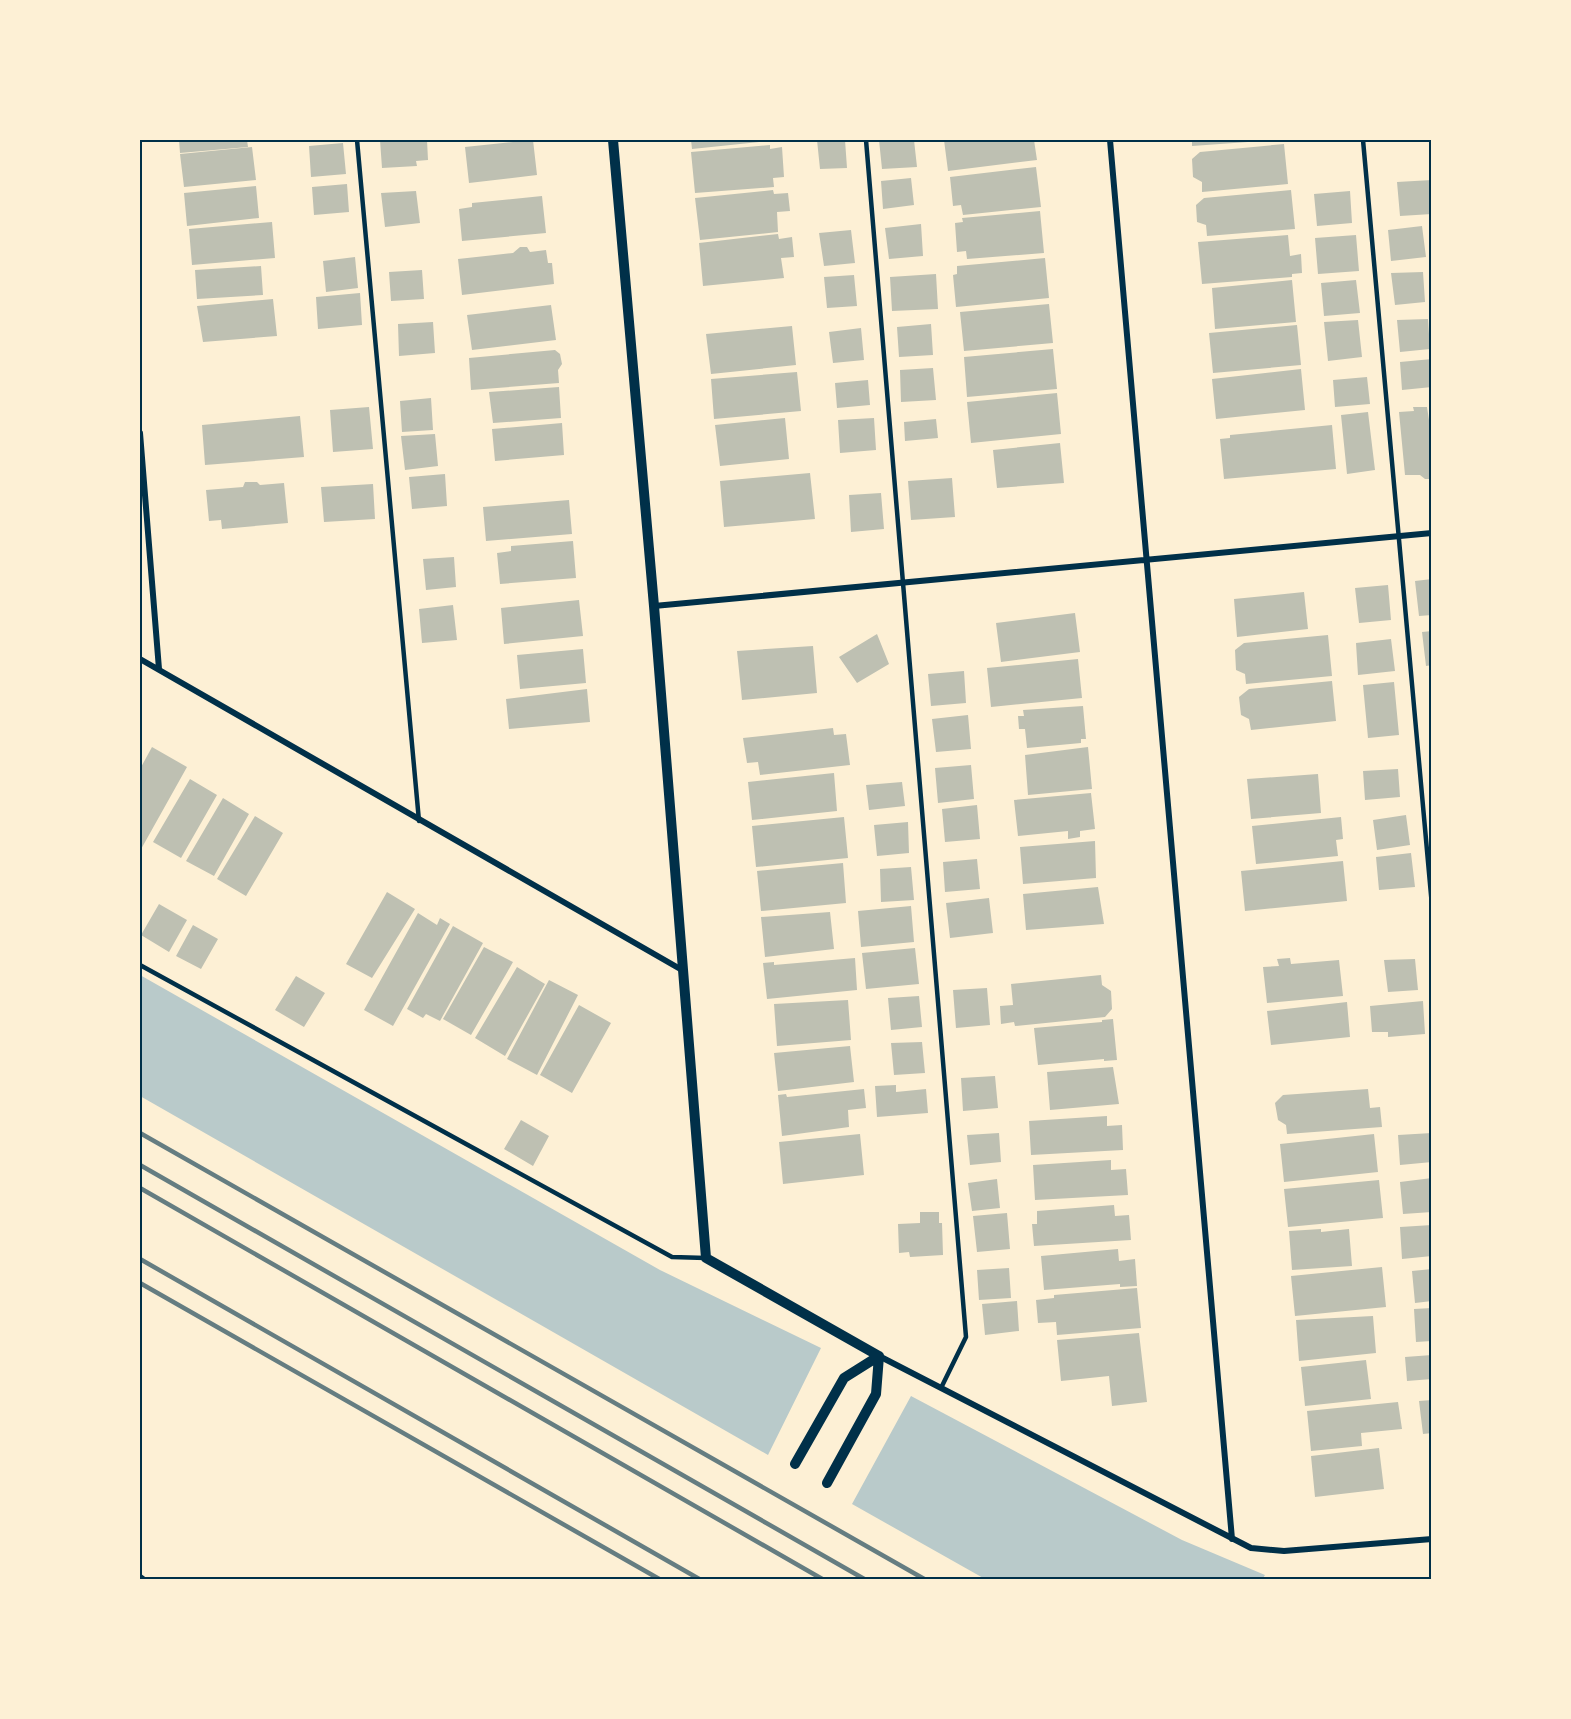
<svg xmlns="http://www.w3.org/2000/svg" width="1571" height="1719" viewBox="0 0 1571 1719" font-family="'Sofia Sans Condensed',sans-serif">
  <rect width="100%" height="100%" fill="#fdf0d5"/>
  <!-- green -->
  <path fill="#b9caca" d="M140,975L660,1270L821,1348L768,1455L140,1096Z
    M911,1396L1182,1540L1265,1575L1262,1580L985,1579L852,1504Z"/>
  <!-- building -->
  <path fill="#bec0b2" d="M179,140H247L248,147L180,153Z
    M380,140H427L428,160L416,161L417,166L382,168Z
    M533,140L537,175L469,183L465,147Z
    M691,140H768V141L692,149Z
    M817,140H845L847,168L820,169Z
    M879,140H914L917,167L882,169Z
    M944,140H1034L1037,160L948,171Z
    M1192,140H1262V141L1192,146Z
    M343,143L346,174L311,177L309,146Z
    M1284,144L1288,184L1202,192V182L1193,177L1192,159L1200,152Z
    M770,145V149L782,147L784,177L773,178L774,187L695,193L691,152Z
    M252,147L256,180L184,187L180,154Z
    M1036,167L1041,207L963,215L961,205L953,206L950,177Z
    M911,178L914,205L883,209L881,181Z
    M1432,180V214L1400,216L1397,182Z
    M347,184L349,212L314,215L312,187Z
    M256,186L259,218L187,226L184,193Z
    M773,190L774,194L788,193L790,211L777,212L778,232L700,240L695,198Z
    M1291,190L1295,229L1207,236L1206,225L1197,222L1196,205L1204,198Z
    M416,191L420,223L385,227L381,193Z
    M1350,191L1352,223L1317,226L1314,194Z
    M542,196L546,233L462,241L459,209L472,207V203Z
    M1040,211L1044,253L967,259L966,251L957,252L955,223L963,222L962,218Z
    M272,222L275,258L192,265L189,229Z
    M921,224L923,256L889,259L885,228Z
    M1422,226L1426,257L1391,261L1388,230Z
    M851,230L855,263L824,266L819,233Z
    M778,234L779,239L792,237L794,257L781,258L784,278L703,286L699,243Z
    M1288,235L1290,256L1301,254L1302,273L1292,274V277L1202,284L1198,242Z
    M1356,235L1359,271L1318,274L1315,238Z
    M520,247H527L530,252L546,250L548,263H552L554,284L462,295L458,259L513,253Z
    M355,257L358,288L326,292L323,261Z
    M1045,258L1049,298L956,307L953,275L957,274V266Z
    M261,266L263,295L197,299L195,270Z
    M422,270L424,299L391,301L389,272Z
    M1423,272L1425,302L1395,305L1391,273Z
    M936,274L938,309L892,311L890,277Z
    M854,275L857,306L827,308L824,277Z
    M1292,280L1296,322L1215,329L1212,288Z
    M1356,280L1360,313L1324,316L1321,283Z
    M360,293L362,325L318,329L316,297Z
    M273,299L277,336L203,342L197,306Z
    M1049,304L1053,343L964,351L960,312Z
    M551,305L556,340L472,350L467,315Z
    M1428,319L1430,349L1400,352L1397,320Z
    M1358,320L1362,357L1328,361L1324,322Z
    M433,322L435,353L399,356L398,324Z
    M931,324L933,355L899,357L897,327Z
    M1297,325L1301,365L1213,373L1209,333Z
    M792,326L796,365L711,374L706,334Z
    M861,328L864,360L833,363L829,332Z
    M1053,349L1057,389L967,397L964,357Z
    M555,350L560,354L562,364L558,370L559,383L471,390L469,358Z
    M1432,359V387L1402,390L1400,362Z
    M933,368L936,400L901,402L900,370Z
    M1301,369L1305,410L1216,419L1212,379Z
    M797,372L801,411L714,419L711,379Z
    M1367,377L1370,404L1335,407L1333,380Z
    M868,380L870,405L837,408L835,383Z
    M559,387L561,418L493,423L489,392Z
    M1057,393L1061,434L971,443L967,402Z
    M431,398L433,430L402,432L400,401Z
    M369,407L373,449L333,452L330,410Z
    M1413,407H1427L1429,420L1432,419V479H1425L1420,475H1405L1399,412L1414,411Z
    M1368,412L1375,470L1347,474L1341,415Z
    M300,416L304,457L205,465L202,425Z
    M785,418L789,459L720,466L715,425Z
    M874,418L876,450L840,453L838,420Z
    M936,419L938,438L905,441L904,422Z
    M562,423L564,455L495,461L492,429Z
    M1332,425L1336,469L1224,479L1220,439L1230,438V435Z
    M435,434L438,466L405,470L401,436Z
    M1060,443L1064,483L997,488L993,450Z
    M810,473L815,519L724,527L720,481Z
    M445,474L447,506L412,509L409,477Z
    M952,478L955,517L911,520L908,481Z
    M245,482H257L260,485L284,483L288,523L222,529L221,520L209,521L206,490L243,487Z
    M373,484L375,519L324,522L321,487Z
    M881,493L884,529L851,532L849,495Z
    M569,500L572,534L486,541L483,507Z
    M573,541L576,578L500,584L497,553L511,551V546Z
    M454,557L456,587L426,590L423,559Z
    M1432,579V615L1419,616L1415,581Z
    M1388,585L1391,620L1359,623L1355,588Z
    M1304,592L1308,629L1237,637L1234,599Z
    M579,600L583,636L504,644L501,608Z
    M453,605L457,640L422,643L419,609Z
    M1075,613L1080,652L1001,662L996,623Z
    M1432,631V665L1426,666L1422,632Z
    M877,634L889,664L857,683L839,657Z
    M1328,635L1332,676L1246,684L1245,674L1236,670L1235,650L1244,643Z
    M1391,639L1395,671L1358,675L1356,643Z
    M813,646L817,693L742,700L737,651Z
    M583,649L586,683L520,689L517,655Z
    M1078,659L1082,698L991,707L987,668Z
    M964,671L966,703L931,706L928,674Z
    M1332,681L1336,721L1251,730L1249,719L1241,715L1239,697L1249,689Z
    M1394,682L1399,735L1368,738L1363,685Z
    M587,689L590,722L509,729L506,699Z
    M1083,706L1086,739H1081V743L1027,748L1025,729H1019L1018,716H1024L1023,710Z
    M968,715L971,749L936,752L932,719Z
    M833,728L834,735L846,734L850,765L760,775L758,762L747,763L743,738Z
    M152,747L187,767L140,851V769Z
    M1088,747L1092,789L1028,795L1025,755Z
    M971,765L974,799L938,803L935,768Z
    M1398,769L1400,797L1365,800L1363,771Z
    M834,773L837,811L752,820L748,782Z
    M1318,774L1321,813L1251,819L1247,779Z
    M190,779L217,795L181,858L153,842Z
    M902,782L905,806L869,810L866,785Z
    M1091,793L1095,829L1080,831V837L1068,839V831L1018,836L1014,800Z
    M223,798L249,814L214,876L186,861Z
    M977,805L980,839L945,842L942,809Z
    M1406,815L1410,845L1377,850L1373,820Z
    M255,816L283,833L246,896L217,879Z
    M844,817L848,858L756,867L752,826Z
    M1341,817L1343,839L1336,840L1338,856L1256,864L1252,826Z
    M908,822L909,853L877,856L874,825Z
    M1095,841L1096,878L1023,884L1020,847Z
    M1411,853L1415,887L1379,890L1376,857Z
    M977,859L980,889L945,892L943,862Z
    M1343,861L1347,901L1245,911L1241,871Z
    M843,863L846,903L761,911L757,871Z
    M911,867L914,900L881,902L880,869Z
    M1098,887L1104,924L1026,930L1023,894Z
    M387,892L415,909L372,978L346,964Z
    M989,898L993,933L950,938L946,903Z
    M159,904L187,920L169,952L141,935Z
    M911,906L914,942L861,947L858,911Z
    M830,912L834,949L765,957L761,917Z
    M418,913L437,925L440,918L450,924L393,1026L364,1010Z
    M193,925L218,939L201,969L176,956Z
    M453,926L483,943L440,1021L426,1014L423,1018L407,1009Z
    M484,947L513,962L471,1035L443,1019Z
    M915,948L919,984L866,989L862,953Z
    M855,958L857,990L767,999L763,963L774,962V965Z
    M1290,958L1291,964L1339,960L1343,996L1267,1003L1263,967L1279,966L1277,959Z
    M1415,959L1418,990L1388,992L1384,960Z
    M517,967L545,984L505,1056L475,1038Z
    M1101,975L1102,985L1111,991L1112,1009L1105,1017L1015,1026L1014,1022L1001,1024L1000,1006L1013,1005L1011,984Z
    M296,976L325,993L304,1027L275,1010Z
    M549,980L578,995L537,1075L507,1059Z
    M987,988L990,1025L956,1028L953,990Z
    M919,996L922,1027L891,1030L888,998Z
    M848,1000L851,1040L777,1046L774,1004Z
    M1423,1001L1425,1034L1388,1037V1032H1372L1370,1006Z
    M1347,1002L1350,1037L1271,1045L1267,1011Z
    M579,1005L611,1023L572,1093L540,1075Z
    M1113,1019L1117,1060L1104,1061V1059L1038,1065L1034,1028L1102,1022V1020Z
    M922,1042L925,1073L894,1075L891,1043Z
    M850,1046L854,1082L778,1091L774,1053Z
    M1113,1067L1119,1104L1050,1110L1047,1072Z
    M995,1076L998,1108L963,1111L961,1078Z
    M896,1085V1092L926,1089L928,1113L877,1117L875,1086Z
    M864,1089L866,1108L848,1110L849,1127L782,1136L778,1095L786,1094L787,1097Z
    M1368,1089L1370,1108L1380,1107L1382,1127L1287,1134L1286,1125L1278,1120L1275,1103L1283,1095Z
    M1107,1116V1126L1122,1125L1123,1150L1031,1155L1029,1121Z
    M521,1120L549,1136L533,1166L504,1149Z
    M999,1133L1001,1162L970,1165L967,1135Z
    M1432,1133V1162L1400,1165L1398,1135Z
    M860,1134L864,1175L783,1184L779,1142Z
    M1374,1134L1378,1172L1284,1182L1280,1144Z
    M1111,1160V1170L1126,1169L1128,1195L1035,1200L1033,1165Z
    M1432,1178V1212L1403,1214L1400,1182Z
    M997,1179L1000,1208L972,1211L968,1183Z
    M1379,1180L1383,1218L1288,1227L1284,1189Z
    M1114,1205L1115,1216L1129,1215L1131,1240L1034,1246L1032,1224H1037V1211Z
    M920,1212H939V1223H942L943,1255L910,1257L909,1252L899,1253L898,1224L920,1223Z
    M1007,1213L1010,1249L977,1252L973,1216Z
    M1432,1225V1256L1402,1259L1400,1227Z
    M1321,1229V1232L1349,1229L1352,1266L1292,1270L1289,1231Z
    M1118,1249L1119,1261L1135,1259L1137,1286L1120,1287V1284L1044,1290L1041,1256Z
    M1382,1267L1386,1307L1295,1316L1291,1276Z
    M1009,1268L1011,1298L979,1300L977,1270Z
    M1432,1269V1301L1415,1303L1412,1271Z
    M1137,1288L1141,1328L1057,1335L1056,1322L1038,1323L1036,1300L1054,1298V1295Z
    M1017,1301L1019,1331L985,1335L982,1304Z
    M1432,1308V1341L1416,1342L1414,1309Z
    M1373,1316L1376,1353L1299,1361L1296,1320Z
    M1139,1333L1147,1402L1112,1406L1109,1376L1061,1381L1057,1340Z
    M1432,1355V1379L1407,1381L1405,1357Z
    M1366,1360L1371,1399L1305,1406L1301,1367Z
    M1432,1400V1433L1423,1434L1419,1401Z
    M1398,1402L1402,1429L1361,1433L1362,1446L1311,1451L1307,1411Z
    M1379,1448L1384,1489L1315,1497L1311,1456Z"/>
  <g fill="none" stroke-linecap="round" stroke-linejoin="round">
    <!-- service -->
    <path stroke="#003049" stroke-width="4.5" d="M357,140L419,821
      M866,140L966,1337L942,1386
      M1363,140L1432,906
      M140,965L672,1257L706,1258"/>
    <!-- minor -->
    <path stroke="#003049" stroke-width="6" d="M1110,140L1232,1539
      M140,433L159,669
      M654,606L1432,533
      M140,659L682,970
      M879,1356L1251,1548L1284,1551L1432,1539
      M140,1577L144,1580"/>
    <!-- tertiary -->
    <path stroke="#003049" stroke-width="10" d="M613,140L654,606L706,1258L879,1356
      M795,1464L844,1378L879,1356
      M827,1483L876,1394L879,1356"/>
    <!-- rail -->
    <path stroke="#657d81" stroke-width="4.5" d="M140,1133L926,1580
      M140,1165L866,1580
      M140,1188L824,1580
      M140,1259L701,1580
      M140,1283L661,1580"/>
  </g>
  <!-- border -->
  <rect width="1571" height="1719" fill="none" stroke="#fdf0d5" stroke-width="282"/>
  <rect x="141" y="141" width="1289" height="1437" fill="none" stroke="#003049" stroke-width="2"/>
</svg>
